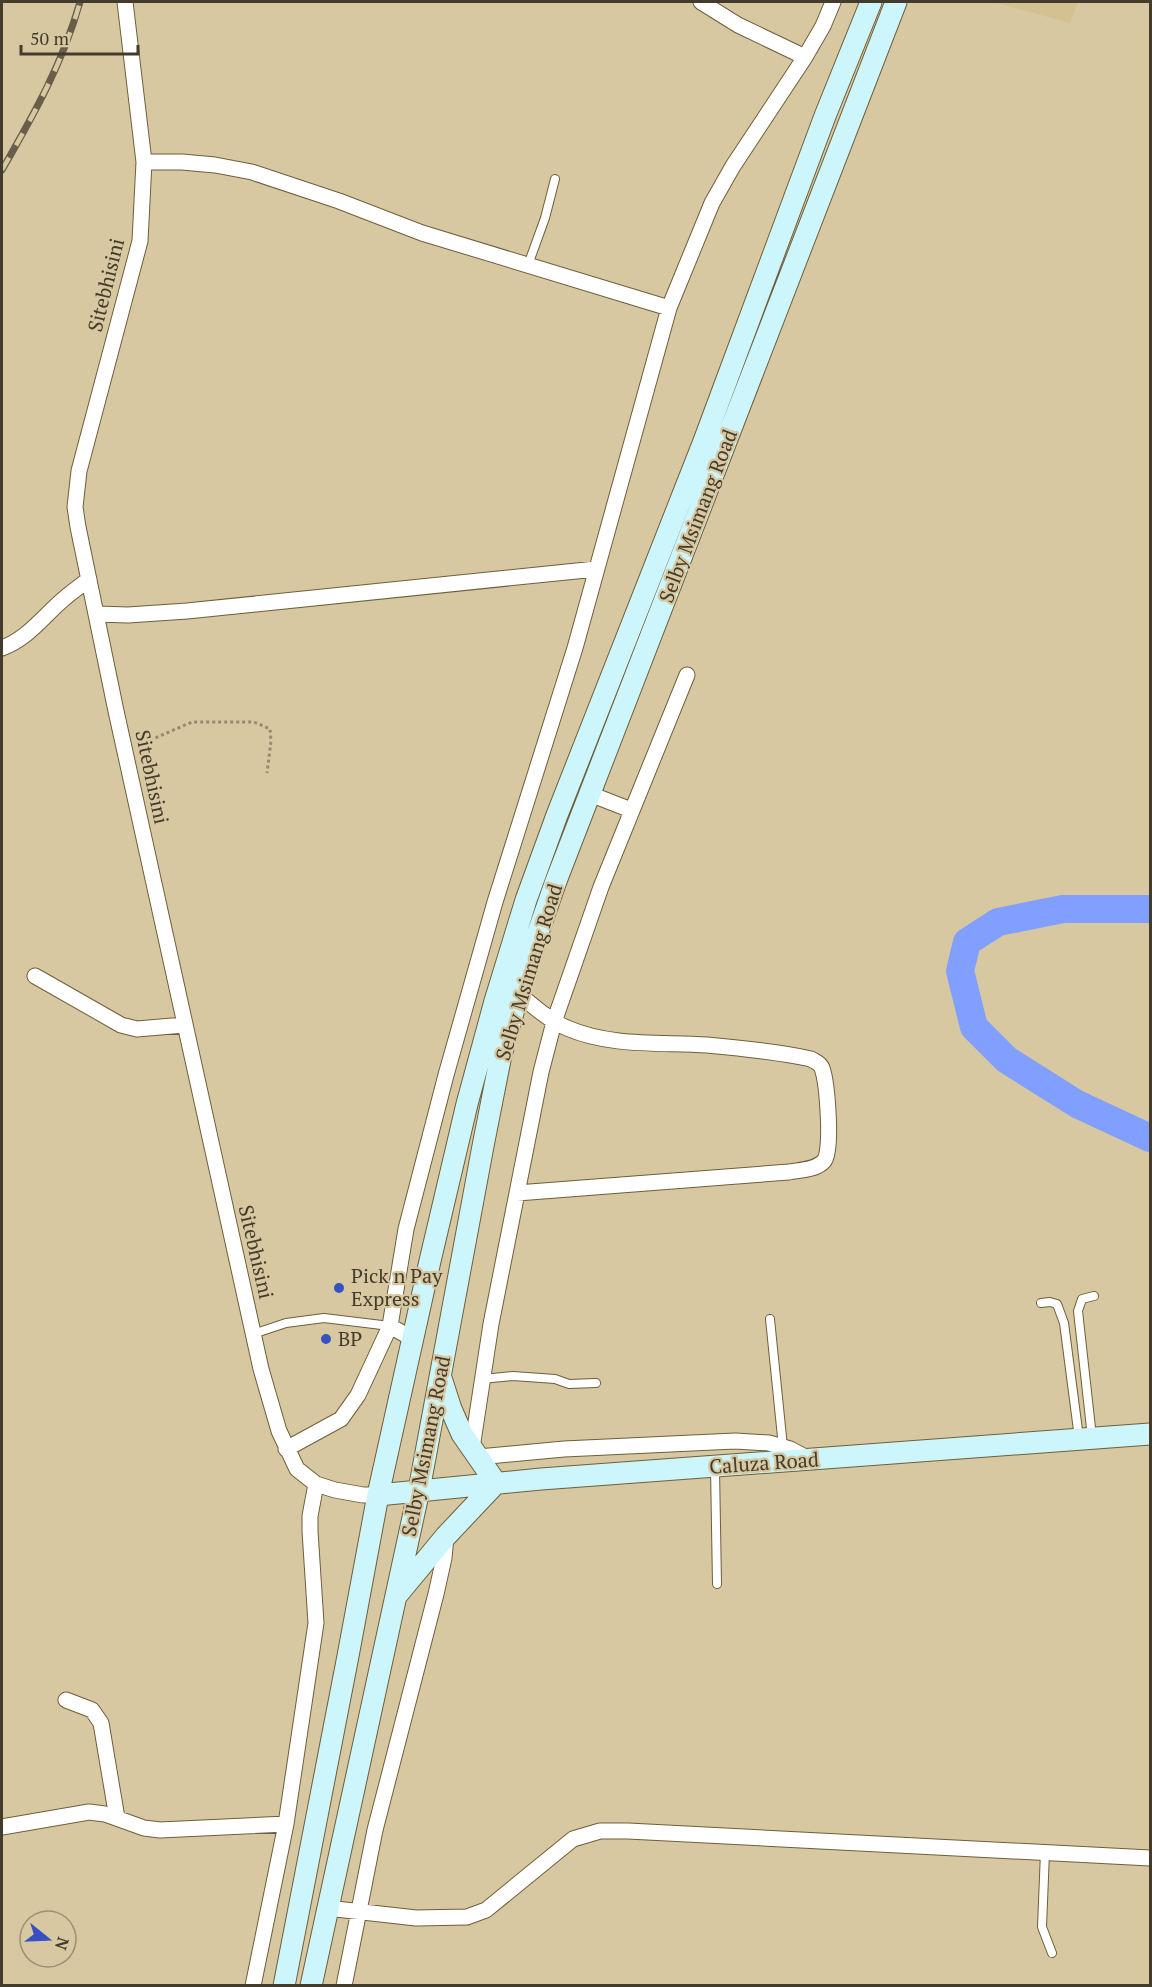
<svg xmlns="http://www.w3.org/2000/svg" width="1152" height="1987" viewBox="0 0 1152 1987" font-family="'PT Serif',serif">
  <rect width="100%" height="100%" fill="#d8c8a1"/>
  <!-- built -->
  <path fill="#d3c192" d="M993,2H1078L1070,23Z"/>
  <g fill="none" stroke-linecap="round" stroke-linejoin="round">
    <!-- river -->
    <path stroke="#809ffe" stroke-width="28" d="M1150,909H1063L998,922L967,942L960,971L974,1027L1007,1060L1077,1104L1150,1138"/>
    <!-- lane casing -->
    <g stroke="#6d5f3b" stroke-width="10">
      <path id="lane" d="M528,265L545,218L555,179
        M1041,1303L1050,1302L1057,1304L1064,1323L1079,1438
        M770,1319L783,1447
        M253,1334L286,1323L324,1318L390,1326
        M482,1379L513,1376L555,1379L569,1384L596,1383
        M1092,1437L1078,1311L1082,1299L1094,1296
        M715,1468L717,1584
        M1045,1852L1042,1927L1052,1953"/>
    </g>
    <!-- street casing -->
    <g stroke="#6d5f3b" stroke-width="17">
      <path id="street" d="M125,2L144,162L140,241L79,471L75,507L78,527L116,711L261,1369L279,1431L297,1469L316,1484L335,1490L363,1495H378
        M701,2L738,25L805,57
        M144,162H182L215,165L252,172L339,201L422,233L669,308
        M97,614L128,615L187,611L596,569
        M2,648C29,638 44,615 66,597C73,591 82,585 89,579
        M590,794L631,810
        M35,976L121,1025L137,1029L184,1025
        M517,1193L789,1172C800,1170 816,1170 824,1161C833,1150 827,1082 822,1068C820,1063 816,1062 811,1059C779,1052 740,1048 707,1045C661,1042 611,1047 567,1028C549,1020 534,1007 519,994
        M413,1339L390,1326L406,1229L446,1075L495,902L575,648L669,308L712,203L733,166L805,57L823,26L833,2
        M472,1448L491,1324L541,1072L554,1022L601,887L687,675
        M286,1449L341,1419L358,1395L390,1326
        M479,1457L564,1449L735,1441L769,1443L790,1449L809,1459
        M66,1700L92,1710L101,1723L117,1818
        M2,1827L89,1812L105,1814L144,1828L160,1830L286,1824
        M327,1908L416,1918L467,1917L486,1910L573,1839L600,1831H628L1150,1858
        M253,1986L286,1824L316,1623L310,1531V1516L316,1484
        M344,1986L375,1830L436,1594L444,1558L446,1536"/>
    </g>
    <!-- secondary casing -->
    <g stroke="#6d5f3b" stroke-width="23">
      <path id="secondary" d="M378,1495L541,1479L1150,1434
        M397,1595L446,1536L496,1483L462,1434L451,1409L441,1378
        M284,1986L348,1656L378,1495L430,1261L467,1104L495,1001L526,900L557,815L704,441L825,116L871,2
        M311,1986L419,1490L483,1146L501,1055L526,967L556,881L896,2"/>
    </g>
    <!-- path -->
    <path stroke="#968a6d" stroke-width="3" stroke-dasharray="3 3" stroke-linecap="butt" d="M139,745L192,722H254L270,729L271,741L267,773"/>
    <!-- lane -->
    <use href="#lane" stroke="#fff" stroke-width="8"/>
    <!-- street -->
    <use href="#street" stroke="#fff" stroke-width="15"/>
    <!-- secondary -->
    <use href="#secondary" stroke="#ccf6fc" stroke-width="21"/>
    <!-- rail casing -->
    <g stroke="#685e49" stroke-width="7">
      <path id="rail" d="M2,170C34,114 62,65 80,2"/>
    </g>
    <!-- rail -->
    <use href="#rail" stroke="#d8c8a1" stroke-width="4.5" stroke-dasharray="14" stroke-linecap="butt"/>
  </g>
  <!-- markers -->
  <g fill="#3751c2" stroke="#d8c8a1" stroke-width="2">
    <circle cx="339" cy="1288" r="6"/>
    <circle cx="326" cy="1339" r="6"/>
  </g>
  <g text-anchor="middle" stroke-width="4.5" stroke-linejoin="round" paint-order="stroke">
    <!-- street labels -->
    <g font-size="20" fill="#433c2c" stroke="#d8c8a1">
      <text transform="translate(106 285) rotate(-76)" y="7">Sitebhisini</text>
      <text transform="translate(698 516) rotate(-69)" y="7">Selby Msimang Road</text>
      <text transform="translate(152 777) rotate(78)" y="7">Sitebhisini</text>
      <text transform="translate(529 972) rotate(-73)" y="7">Selby Msimang Road</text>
      <text transform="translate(256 1252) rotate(77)" y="7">Sitebhisini</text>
      <text transform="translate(426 1446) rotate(-79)" y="7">Selby Msimang Road</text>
      <text transform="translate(764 1463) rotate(-4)" y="7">Caluza Road</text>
    </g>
    <!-- poi labels -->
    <g font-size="20" fill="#433c2c" stroke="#d8c8a1" text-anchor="start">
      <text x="351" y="1283">Pick n Pay<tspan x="351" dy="23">Express</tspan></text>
      <text x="338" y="1346">BP</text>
    </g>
  </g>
  <!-- border -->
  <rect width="1152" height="1987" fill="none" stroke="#433c2c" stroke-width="6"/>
  <!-- north arrow -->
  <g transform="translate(48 1939) rotate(108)"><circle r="28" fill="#d8c8a1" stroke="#9c9072" stroke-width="1.5"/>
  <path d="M0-4.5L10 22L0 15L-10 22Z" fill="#3751c2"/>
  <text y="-9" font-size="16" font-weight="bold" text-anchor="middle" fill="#433c2c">N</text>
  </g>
  <!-- scale -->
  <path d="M21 45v9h117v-9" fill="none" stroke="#433c2c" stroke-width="3"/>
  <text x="30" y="45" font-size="18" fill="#433c2c" stroke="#d8c8a1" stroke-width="4.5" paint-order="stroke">50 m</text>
</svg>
